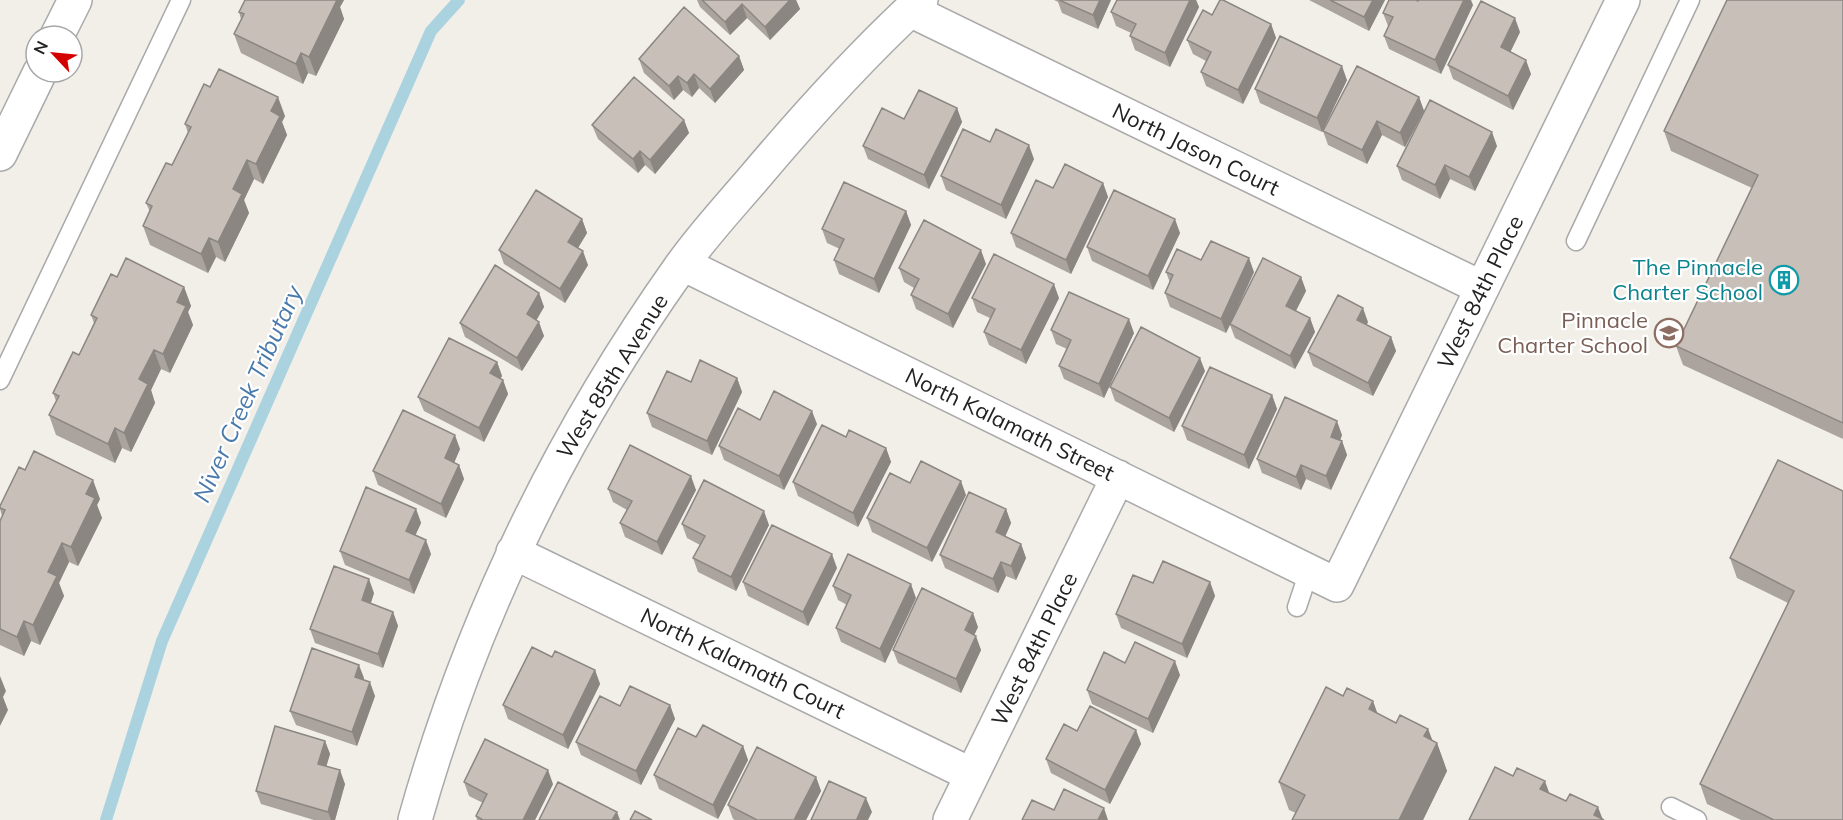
<svg xmlns="http://www.w3.org/2000/svg" width="1843" height="820" viewBox="0 0 1843 820" font-family="Mulish,sans-serif">
  <rect width="100%" height="100%" fill="#f2efe9"/>
  <g fill="none" stroke-linecap="round" stroke-linejoin="round">
    <!-- stream -->
    <path stroke="#aad3df" stroke-width="12" d="M106,820L162,641L431,31L459,0"/>
    <!-- service casing -->
    <g stroke="#a9a9a9" stroke-width="21">
      <path id="service" d="M1576,241L1690,0
        M0,380L181,0
        M1297,607L1309,571
        M1671,807L1697,820"/>
    </g>
    <!-- minor casing -->
    <g stroke="#a9a9a9" stroke-width="36">
      <path id="minor" d="M910,10L1482,288
        M57,36L75,0
        M0,154L40,72
        M683,264L1337,585L1623,0
        M513,552L972,775
        M415,820C471,620 561,435 681,266C703,235 729,207 753,179C806,116 861,55 921,0
        M950,820L1118,477"/>
    </g>
    <!-- service -->
    <use href="#service" stroke="#fff" stroke-width="18"/>
    <!-- minor -->
    <use href="#minor" stroke="#fff" stroke-width="33"/>
  </g>
  <!-- wall -->
  <path fill="#aba49e" d="M245,0H344L340,7L344,19L316,76L308,73L303,84L241,53L234,34L241,19L239,12Z
    M697,0H796L800,9L770,40L747,18L730,35L700,7Z
    M1054,0H1111L1098,29L1062,13L1058,2Z
    M1117,0H1196L1199,7L1170,67L1135,50L1130,36L1131,33L1116,26L1111,12Z
    M1309,0H1385L1369,31Z
    M1843,0V439L1683,365L1676,346L1752,188L1671,151L1664,131Z
    M1418,1L1473,5L1441,74L1389,49L1384,36L1388,26L1383,13Z
    M1212,15L1271,24L1276,38L1243,104L1206,86L1201,72L1206,61L1193,54L1187,40Z
    M1520,32L1510,52L1531,74L1513,110L1453,79L1448,65Z
    M739,56L744,70L715,103L699,88L692,97L683,90L674,100L644,73L639,59Z
    M1347,80L1322,132L1260,103L1255,89Z
    M1419,97L1424,111L1405,147L1382,135L1367,164L1328,145L1323,131Z
    M957,108L962,122L929,189L868,159L863,146L904,119Z
    M285,116L282,122L287,135L263,184L254,179L244,200L249,213L225,262L216,257L208,273L150,245L143,226L150,212L146,203L172,165L188,133L185,124Z
    M684,120L689,133L655,174L645,165L638,173L598,139L592,125Z
    M990,142L1034,159L1006,219L946,190L941,176Z
    M1497,146L1475,191L1450,179L1440,199L1402,180L1397,166Z
    M1103,183L1108,197L1071,274L1016,247L1011,233L1053,188Z
    M906,211L911,225L879,293L839,274L834,260L840,249L827,243L822,229Z
    M582,219L587,233L578,248L588,265L565,303L504,264L499,250Z
    M1180,233L1153,290L1092,261L1087,247Z
    M1201,260L1254,272L1235,313L1301,277L1306,291L1296,311L1310,318L1315,332L1295,369L1235,338L1230,325L1226,333L1170,307L1165,293L1170,283L1166,272Z
    M986,264L953,328L916,309L911,295L914,288L904,282L899,268Z
    M117,277L184,287L191,306L188,312L193,325L170,373L161,369L151,390L155,403L131,452L122,448L115,463L56,435L49,415L56,401L53,393L79,355L94,323L91,315Z
    M539,293L544,307L536,320L544,336L522,371L465,337L460,323Z
    M972,298H1059L1026,364L989,345L984,332L990,318L977,312Z
    M1368,322L1366,325L1391,337L1396,351L1373,396L1313,366L1308,352Z
    M1051,330L1134,333L1104,398L1064,379L1059,366L1067,349L1056,344Z
    M497,362L502,376L500,379L503,380L508,394L484,442L424,411L418,397Z
    M1205,371L1174,432L1115,401L1110,387Z
    M737,378L742,392L712,455L652,427L647,413Z
    M1272,395L1277,409L1249,469L1187,440L1182,426Z
    M760,420L817,424L784,490L724,460L719,446Z
    M1342,435L1340,441H1342L1347,455L1331,490L1306,479L1301,490L1262,473L1257,459Z
    M886,448L891,462L858,527L798,496L793,482Z
    M460,449L454,463L459,465L464,479L446,518L378,485L373,471Z
    M1778,460L1843,820H1741L1707,804L1700,784L1788,603L1737,578L1730,558Z
    M910,483L966,495L932,562L872,532L867,518Z
    M608,489L696,490L662,555L625,537L620,523L627,510L613,502Z
    M100,499L97,505L102,518L78,566L69,562L59,583L64,596L40,645L31,641L24,656L0,645V521L2,516L0,509V506Z
    M416,509L421,523L415,535L431,554L414,594L345,565L340,551Z
    M1006,509L1011,523L1005,537L1021,544L1026,558L1016,580L1006,576L998,593L945,568L940,555Z
    M682,524L769,525L736,591L698,572L693,558L700,545L687,538Z
    M837,568L808,626L748,596L743,582Z
    M1210,582L1215,596L1187,658L1121,628L1116,614L1153,583Z
    M833,586L916,598L885,663L841,642L836,628L847,605L838,600Z
    M374,593L371,603L393,612L398,626L383,668L315,643L310,629Z
    M978,627L974,635L981,650L961,693L898,663L893,650Z
    M552,657L595,670L600,684L568,749L508,719L503,705Z
    M1180,675L1153,733L1092,704L1087,690Z
    M364,678L363,680L375,696L357,746L296,725L290,711Z
    M1343,696L1373,701L1377,713L1396,723L1428,729L1432,740L1437,743L1447,771L1423,820H1292L1296,813L1289,810L1279,782Z
    M670,705L675,719L641,785L581,755L576,742L620,706Z
    M1136,730L1141,744L1110,804L1051,773L1046,759L1077,731Z
    M696,737L743,746L748,760L718,819L659,789L654,775Z
    M325,741L330,754L326,766L345,784L335,820H314L261,804L256,791Z
    M816,777L821,791L806,820H735L733,819L728,805Z
    M464,782L553,784L535,820H477L476,816L483,803L469,796Z"/>
  <!-- shaded-wall -->
  <path fill="#8b8681" d="M331,0H344L340,7L344,19L316,76L309,57Z
    M790,0H796L800,9L770,40L765,27Z
    M1100,0H1111L1098,29L1093,15Z
    M1190,0H1196L1199,7L1170,67L1165,53Z
    M1373,0H1385L1369,31L1364,17Z
    M1464,0H1471L1473,5L1441,74L1435,60Z
    M742,4L747,18L730,35L725,22Z
    M1515,18L1520,32L1506,61L1501,47Z
    M1271,24L1276,38L1243,104L1238,90Z
    M301,53L308,73L303,84L296,64Z
    M739,56L744,70L715,103L710,89Z
    M1526,60L1531,74L1513,110L1508,96Z
    M1342,66L1347,80L1322,132L1317,118Z
    M694,74L699,88L692,97L687,83Z
    M678,76L683,90L674,100L669,86Z
    M278,97L285,116L282,122L287,135L263,184L256,164L271,111Z
    M1419,97L1424,111L1405,147L1400,133Z
    M957,108L962,122L929,189L924,175Z
    M684,120L689,133L655,174L650,160Z
    M1377,121L1382,135L1367,164L1362,150Z
    M1492,132L1497,146L1475,191L1469,177Z
    M1029,145L1034,159L1006,219L1001,205Z
    M640,151L645,165L638,173L633,159Z
    M247,160L254,179L244,200L249,213L225,262L218,242L233,189Z
    M1445,165L1450,179L1440,199L1435,185Z
    M1103,183L1108,197L1071,274L1066,260Z
    M906,211L911,225L879,293L874,279Z
    M582,219L587,233L573,256L568,242Z
    M1175,219L1180,233L1153,290L1148,276Z
    M209,238L216,257L208,273L201,254Z
    M981,250L986,264L953,328L948,314Z
    M583,251L588,265L565,303L560,289Z
    M1249,258L1254,272L1226,333L1221,319Z
    M1301,277L1306,291L1291,320L1286,306Z
    M1054,284L1059,298L1026,364L1021,350Z
    M184,287L191,306L188,312L193,325L170,373L163,354L177,302Z
    M539,293L544,307L532,328L527,314Z
    M1363,308L1368,322L1362,334L1357,320Z
    M1310,318L1315,332L1295,369L1290,356Z
    M1129,319L1134,333L1104,398L1099,384Z
    M539,322L544,336L522,371L517,358Z
    M1391,337L1396,351L1373,396L1368,383Z
    M154,350L161,369L151,390L155,403L131,452L124,433L139,379Z
    M1200,358L1205,371L1174,432L1169,418Z
    M497,362L502,376L495,387L490,373Z
    M737,378L742,392L712,455L707,441Z
    M503,380L508,394L484,442L479,428Z
    M1272,395L1277,409L1249,469L1244,455Z
    M812,411L817,424L784,490L779,476Z
    M1337,421L1342,435L1336,450L1331,437Z
    M115,428L122,448L115,463L108,444Z
    M455,435L460,449L450,472L445,458Z
    M1342,441L1347,455L1331,490L1326,476Z
    M886,448L891,462L858,527L853,513Z
    M459,465L464,479L446,518L441,504Z
    M1301,465L1306,479L1301,490L1296,477Z
    M691,476L696,490L662,555L657,542Z
    M93,480L100,499L97,505L102,518L78,566L71,547L86,494Z
    M961,481L966,495L932,562L927,548Z
    M416,509L421,523L411,545L406,531Z
    M1006,509L1011,523L1001,546L996,532Z
    M764,511L769,525L736,591L731,577Z
    M426,540L431,554L414,594L409,580Z
    M62,543L69,562L59,583L64,596L40,645L33,625L48,572Z
    M1021,544L1026,558L1016,580L1011,566Z
    M832,554L837,568L808,626L803,612Z
    M1001,562L1006,576L998,593L993,579Z
    M369,579L374,593L367,614L362,600Z
    M1210,582L1215,596L1187,658L1182,644Z
    M911,584L916,598L885,663L880,649Z
    M393,612L398,626L383,668L378,654Z
    M973,613L978,627L970,644L965,630Z
    M24,621L31,641L24,656L17,637Z
    M976,636L981,650L961,693L956,679Z
    M1175,661L1180,675L1153,733L1148,719Z
    M359,665L364,678L360,691L355,677Z
    M595,670L600,684L568,749L563,735Z
    M0,676L6,691L3,697L8,710L0,726Z
    M370,682L375,696L357,746L352,732Z
    M1373,701L1383,729L1369,709Z
    M670,705L675,719L641,785L636,771Z
    M1428,729L1435,747L1437,743L1447,771L1423,820H1399L1424,736Z
    M1136,730L1141,744L1110,804L1105,790Z
    M325,741L330,754L323,778L318,764Z
    M743,746L748,760L718,819L713,805Z
    M340,770L345,784L335,820H331L328,812Z
    M548,770L553,784L535,820H523Z
    M816,777L821,791L806,820H794Z
    M1545,781L1555,809L1540,789Z
    M866,798L872,812L868,820H858L857,819Z
    M1598,807L1603,820L1594,815Z
    M1104,808L1108,820H1098Z
    M617,812L620,820H612Z"/>
  <!-- building -->
  <path fill="#c7bfb8" stroke="#8b8681" stroke-width="1.5" d="M245,0H337L309,57L301,53L296,64L234,34L244,14L239,12Z
    M702,0H790L765,27L742,4L725,22Z
    M1059,0H1100L1093,15Z
    M1117,0H1190L1165,53L1130,36L1136,24L1111,12Z
    M1220,0H1223L1271,24L1238,90L1201,72L1211,52L1187,40L1203,10L1212,15Z
    M1330,0H1373L1364,17Z
    M1389,0H1416L1418,1L1419,0H1464L1435,60L1384,36L1393,17L1383,13Z
    M1727,0H1843V423L1676,346L1758,175L1664,131Z
    M1481,1L1515,18L1501,47L1526,60L1508,96L1448,65Z
    M684,7L739,56L710,89L694,74L687,83L678,76L669,86L639,59Z
    M1280,36L1342,66L1317,118L1255,89Z
    M1357,66L1419,97L1400,133L1377,121L1362,150L1323,131Z
    M219,69L278,97L271,111L280,116L256,164L247,160L233,189L242,194L218,242L209,238L201,254L143,226L152,206L146,203L166,163L172,165L191,127L185,124L204,84L210,87Z
    M634,77L684,120L650,160L640,151L633,159L592,125Z
    M919,90L957,108L924,175L863,146L882,108L904,119Z
    M1430,100L1492,132L1469,177L1445,165L1435,185L1397,166Z
    M963,129L990,142L996,129L1029,145L1001,205L941,176Z
    M1065,164L1103,183L1066,260L1011,233L1036,180L1053,188Z
    M844,182L906,211L874,279L834,260L844,239L822,229Z
    M536,190L582,219L568,242L583,251L560,289L499,250Z
    M1114,190L1175,219L1148,276L1087,247Z
    M924,220L981,250L948,314L911,295L919,279L899,268Z
    M1211,241L1249,258L1221,319L1165,293L1173,275L1166,272L1177,249L1201,260Z
    M994,254L1054,284L1021,350L984,332L995,309L972,298Z
    M126,258L184,287L177,302L186,306L163,354L154,350L139,379L148,384L124,433L115,428L108,444L49,415L59,396L53,393L73,352L79,355L97,318L91,315L111,274L117,277Z
    M1263,258L1301,277L1286,306L1310,318L1290,356L1230,324Z
    M495,265L539,293L527,314L539,322L517,358L460,323Z
    M1069,292L1129,319L1099,384L1059,366L1071,340L1051,330Z
    M1338,295L1363,308L1357,320L1391,337L1368,383L1308,352Z
    M1141,327L1200,358L1169,418L1110,387Z
    M449,338L497,362L490,373L503,380L479,428L418,397Z
    M700,360L737,378L707,441L647,413L667,371L691,382Z
    M1210,367L1272,395L1244,455L1182,426Z
    M774,391L812,411L779,476L719,446L738,408L760,420Z
    M1285,397L1337,421L1331,437L1342,441L1326,476L1301,465L1296,477L1257,459Z
    M403,410L455,435L445,458L459,465L441,504L373,471Z
    M822,425L846,437L849,430L886,448L853,513L793,482Z
    M630,445L691,476L657,542L620,523L632,501L608,489Z
    M34,451L93,480L86,494L95,498L71,547L62,543L48,572L57,576L33,625L24,621L17,637L0,629V521L5,510L0,508V506L19,467L25,470Z
    M1778,460L1843,491V820H1774L1700,784L1794,591L1730,558Z
    M921,461L961,481L927,548L867,518L890,473L910,483Z
    M704,480L764,511L731,577L693,558L705,536L682,524Z
    M366,487L416,509L406,531L426,540L409,580L340,551Z
    M969,492L1006,509L996,532L1021,544L1011,566L1001,562L993,579L940,555Z
    M772,525L832,554L803,612L743,582Z
    M848,554L911,584L880,649L836,628L851,595L833,586Z
    M1163,561L1210,582L1182,644L1116,614L1133,575L1153,583Z
    M334,566L369,579L362,600L393,612L378,654L310,629Z
    M922,588L973,613L965,630L976,636L956,679L893,650Z
    M1135,642L1175,661L1148,719L1087,690L1104,652L1125,663Z
    M532,647L552,657L555,651L595,670L563,735L503,705Z
    M312,648L359,665L355,677L370,682L352,732L290,711Z
    M630,686L670,705L636,771L576,742L600,696L620,706Z
    M1326,687L1343,696L1347,688L1373,701L1369,709L1396,723L1400,715L1428,729L1424,736L1437,743L1399,820H1292L1305,795L1279,782Z
    M1090,706L1136,730L1105,790L1046,759L1064,724L1077,731Z
    M703,725L743,746L713,805L654,775L678,728L696,737Z
    M275,726L325,741L318,764L340,770L328,812L256,791Z
    M485,739L548,770L523,820H483L476,816L487,794L464,782Z
    M757,747L816,777L794,820H757L728,805Z
    M1495,767L1513,776L1517,768L1545,781L1540,789L1566,801L1570,794L1598,807L1594,815L1604,820H1469Z
    M829,781L866,798L857,819L859,820H811Z
    M558,782L617,812L612,820H539Z
    M1064,789L1104,808L1098,820H1022L1032,800L1054,810Z
    M635,811L652,820H630Z"/>
  <!-- icons -->
  <defs>
    <g id="building-ring" transform="scale(1.5)"><circle r="9.5" fill="#fff" stroke="#0f9aa8" stroke-width="1.5"/><path d="M-4-6H4V6H1V3H-1V6H-4ZM-2.5-4.3h1.7v1.8h-1.7ZM.8-4.3h1.7v1.8H.8ZM-2.5-1h1.7V.8h-1.7ZM.8-1h1.7V.8H.8Z" fill="#0f9aa8"/></g>
    <g id="school-ring" transform="scale(1.5)"><circle r="9.5" fill="#fff" stroke="#8d6e63" stroke-width="1.5"/><path d="M0-5L7-2L0 1L-7-2ZM-4 1L0 2.5L4 1V4Q0 6-4 4Z" fill="#8d6e63"/></g>
  </defs>
  <g fill-rule="evenodd">
    <use href="#building-ring" x="1784" y="280"/>
    <use href="#school-ring" x="1669" y="333"/>
  </g>
  <g text-anchor="middle" stroke-width="4.5" stroke-linejoin="round" paint-order="stroke">
    <!-- street labels -->
    <g font-size="22" fill="#222" stroke="#fff">
      <text transform="translate(1196 149) rotate(26)" y="8">North Jason Court</text>
      <text transform="translate(1480 292) rotate(-64)" y="8">West 84th Place</text>
      <text transform="translate(612 376) rotate(-58)" y="8">West 85th Avenue</text>
      <text transform="translate(1010 424) rotate(26)" y="8">North Kalamath Street</text>
      <text transform="translate(1034 649) rotate(-64)" y="8">West 84th Place</text>
      <text transform="translate(743 663) rotate(26)" y="8">North Kalamath Court</text>
    </g>
    <!-- culture labels -->
    <g font-size="22" fill="#0d838f" stroke="#fff" text-anchor="end">
      <text x="1763" y="275">The Pinnacle<tspan x="1763" dy="25">Charter School</tspan></text>
    </g>
    <!-- education labels -->
    <g font-size="22" fill="#785e54" stroke="#fff" text-anchor="end">
      <text x="1648" y="328">Pinnacle<tspan x="1648" dy="25">Charter School</tspan></text>
    </g>
    <!-- water labels -->
    <g font-size="24" font-style="italic" fill="#4a7aab" stroke="#fff">
      <text transform="translate(248 394) rotate(-66)" y="8">Niver Creek Tributary</text>
    </g>
  </g>
  <!-- north arrow -->
  <g transform="translate(54 54) rotate(296)"><circle r="28" fill="#ffffff" stroke="#a7a7a7" stroke-width="1.5"/>
  <path d="M0-4.5L10 22L0 15L-10 22Z" fill="#d40000"/>
  <text y="-9" font-size="16" font-weight="bold" text-anchor="middle" fill="#222222">N</text>
  </g>
</svg>
